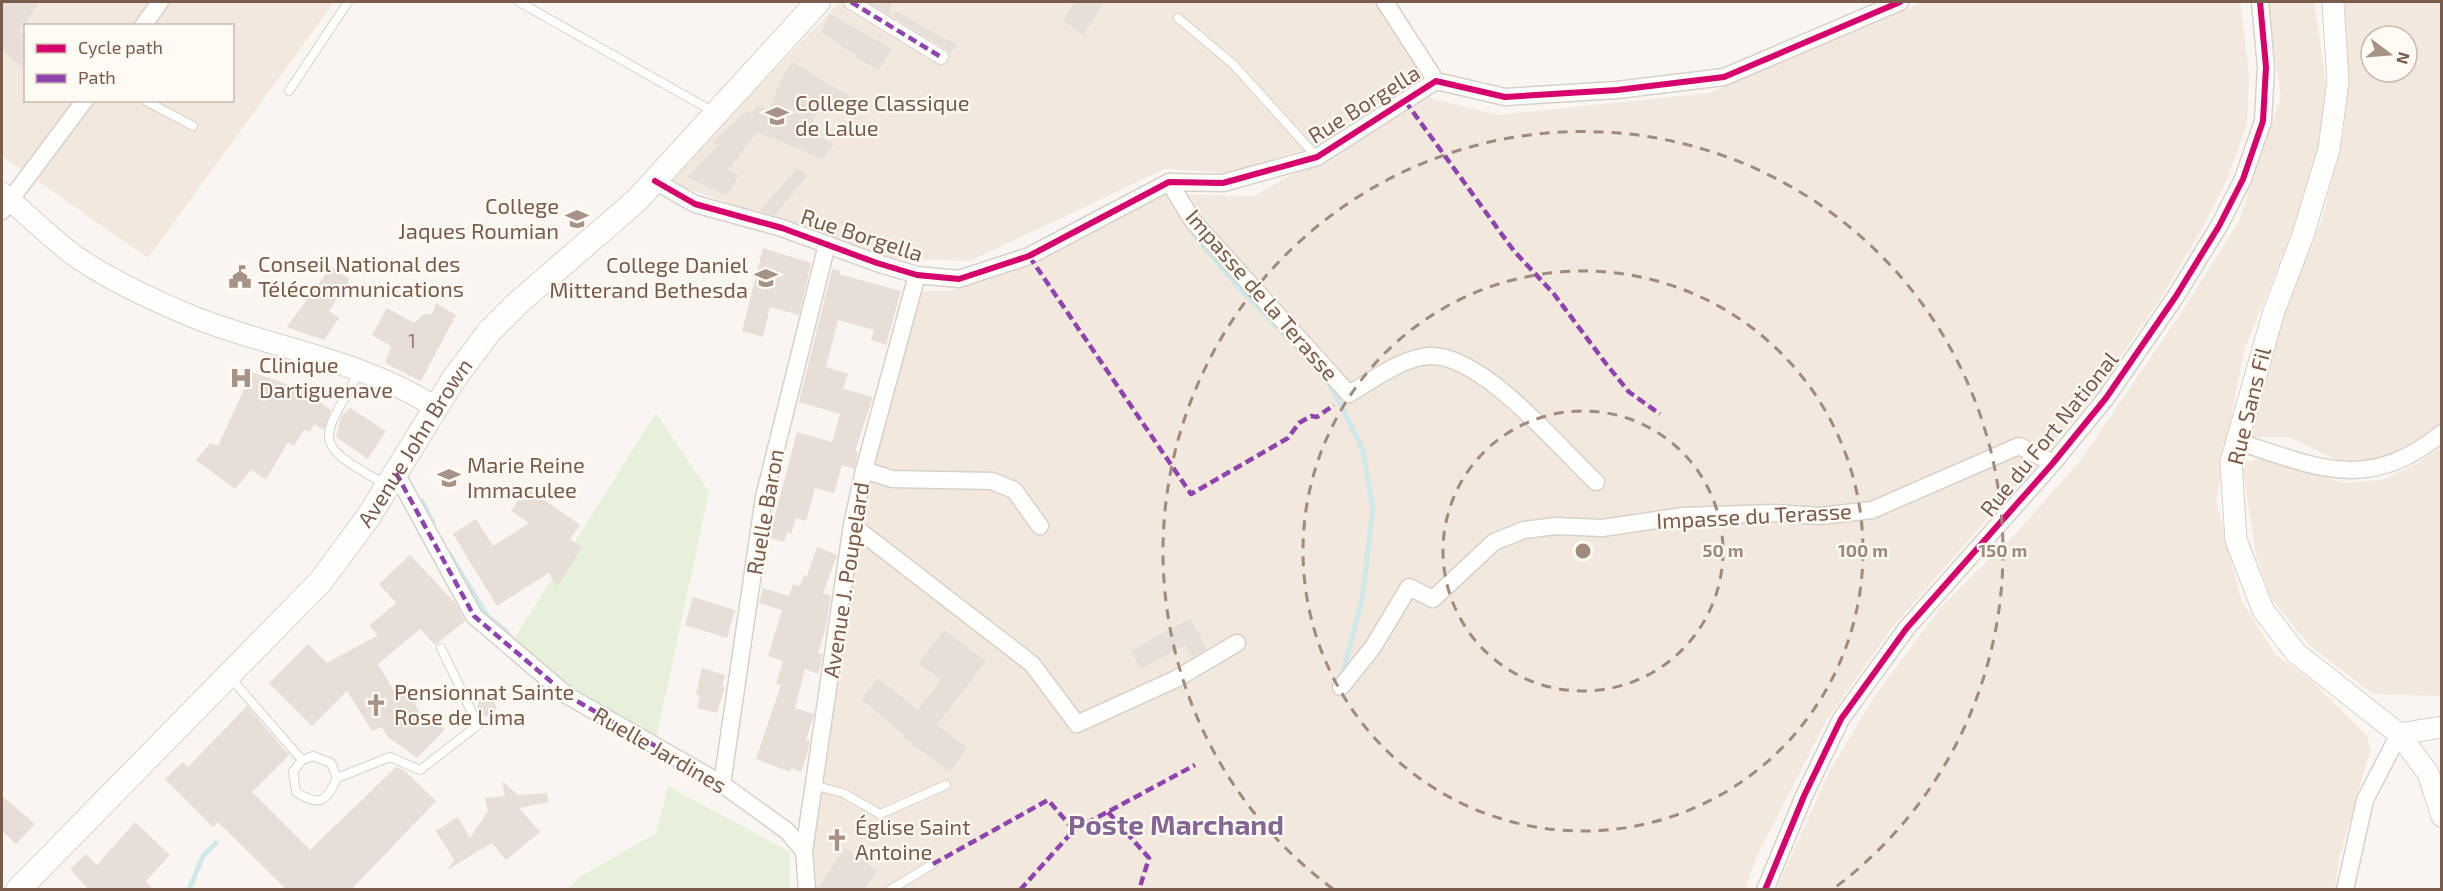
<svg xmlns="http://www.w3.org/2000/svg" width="2443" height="891" viewBox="0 0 2443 891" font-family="'Exo 2',sans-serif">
  <rect width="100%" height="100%" fill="#f9f5f0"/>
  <!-- residential -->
  <path fill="#f2e8de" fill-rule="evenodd" d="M2,2H334L148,258L2,156ZM26,26H232V100H26Z
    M840,2H1378L1426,76L1306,149L1226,173L1165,169L970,261L884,258L666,181Z
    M1924,2H2240L2249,73L2247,125L2224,186L2203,227L2160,299L2092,398L1891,629L1826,721L1757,856L1745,889L814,890L811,809L857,504L913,291H950L1035,259L1158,194L1254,196L1427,97L1498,115L1709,93Z
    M2267,2H2314L2326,83L2319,165L2244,350L2216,500L2241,600L2275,654L2313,682L2368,737L2370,751L2338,862L2335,889L1776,890L1829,772L1874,697L1941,607L2019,530L2081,460L2185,307L2239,221L2281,97Z
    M2340,2H2441V428L2408,453L2373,462L2343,463L2289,437H2249L2291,282L2322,220L2344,128ZM2371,36H2407V72H2371Z
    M2441,447V696L2373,694L2309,645L2271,598L2256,555L2242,464L2258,459L2289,464L2342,483L2382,480L2416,464Z"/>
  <!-- green -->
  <path fill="#e7f0db" d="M656,413L709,492L655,744L569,692L512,642Z
    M668,786L790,852V889H568L580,877L656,833Z"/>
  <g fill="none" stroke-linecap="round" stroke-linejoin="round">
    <!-- stream -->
    <path stroke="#d0e8ea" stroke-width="5" d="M1190,230L1238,287L1290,340
      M1322,376L1334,392L1363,450L1373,508L1362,600L1342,676
      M422,501L433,523
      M450,555L488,617L507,632L510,639
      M189,890L203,856L216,843"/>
  </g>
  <!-- building -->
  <path fill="#e6ded7" d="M2,2H39L19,32L26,37V70L2,50Z
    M867,2H891V16Z
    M1075,2H1104L1083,35L1063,20Z
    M895,11L957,45L950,55L946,49L892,16Z
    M830,14L892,49L878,71L821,32Z
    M792,62L863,105L852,115L823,102L808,131L834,144L823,159L757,132L729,169L739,176L726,195L687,177L718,145L712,142L747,111L751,114L758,105L769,111L781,80Z
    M797,168L807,176L775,215L760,211Z
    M763,248L811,263L799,315L770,307L763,337L742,331Z
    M331,267L350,279L329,311L339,318L324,340L287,327Z
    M832,269L840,271L839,274L901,291L886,345L871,340L874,330L838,320L826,367L848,374L843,389L873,397L855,451L858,452L854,469L842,465L834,493L815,488L806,521L796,518L791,534L787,532L784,542L769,538L797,432L832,442L840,414L799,402Z
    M436,303L456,315L421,381L385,363L391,346L372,335L387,308L414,323L424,314H432Z
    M252,372L303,390L331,410L324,430L314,424L310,432L304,430L294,446L288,442L266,479L251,470L235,489L196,460L210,443L218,446Z
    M350,408L386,431L368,459L336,437L341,417Z
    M527,488L580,525L570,539L582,547L557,587L549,573L497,606L453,534L476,519L493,546L529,523L511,511Z
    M817,547L837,555L823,593L831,596L826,627L818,653L822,654L821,664L818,674L805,669L795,708L814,714L806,740L810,741L807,755L801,772L791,768L790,772L756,759L781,685L776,684L783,661L768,656L782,610L759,603L763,588L789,596L793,584L800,586L804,575L807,576Z
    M410,555L456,604L465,621L435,645L420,629L378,664L394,691L407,687L425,724L432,717L445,730L417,758L387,736L382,727L372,731L347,691L312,726L269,683L308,644L327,663L378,635L369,626L396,603L379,584Z
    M693,597L735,610L727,638L685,625Z
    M1190,618L1207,649L1192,658L1185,645L1141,669L1131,651Z
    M944,630L986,661L937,725L967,748L950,772L903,737L904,735L861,699L878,678L918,710L941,680L919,663Z
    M702,668L725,675L722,687H725L717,713L697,708L700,696L696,694Z
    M480,698H491L497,707L492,717L480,715L477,707Z
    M247,706L289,755L252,792L310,850L396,767L404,770L436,801L351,890H287L218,822L213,827L165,779L183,762L188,767Z
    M502,781L518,795L547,793L548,802L519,808L540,832L506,860L492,843L447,870L454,860L436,831L458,817L470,838L488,811L485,798L505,796Z
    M2,796L35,824L16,844L2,831Z
    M135,822L170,855L146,881L154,890H89L70,869L86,854L97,865Z
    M845,848L877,871L864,890H817Z"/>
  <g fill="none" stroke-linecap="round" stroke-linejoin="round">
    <!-- service casing -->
    <g stroke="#d7d1cb" stroke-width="10">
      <path id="service" d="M519,2L714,112
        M1178,18L1233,64L1317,157
        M289,91L348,2
        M144,100L193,126
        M360,370C322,441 307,441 385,484
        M229,676L302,760
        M337,778L331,763L313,756L302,760L293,772L296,792C320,807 326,802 337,778L390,757L420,770L478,725L441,648
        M813,785L843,793L880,814L946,785
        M890,890L933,864"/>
    </g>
    <!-- pedestrian casing -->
    <g stroke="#d7d1cb" stroke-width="16">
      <path id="pedestrian" d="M851,2L941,57"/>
    </g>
    <!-- minor casing -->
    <g stroke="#d7d1cb" stroke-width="19">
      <path id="minor" d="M1385,2L1436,81
        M143,26L160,2
        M655,181L695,204L782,228L877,263L917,275L959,279L1029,256L1169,182L1223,183L1317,157L1436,81L1505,97L1617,90L1724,77L1900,2
        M1169,182L1193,221L1349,394C1371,381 1396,362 1422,357C1475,344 1560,449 1596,482
        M2,211L85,100
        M2236,441C2317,467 2367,494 2442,433
        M864,470L892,479L992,481L1014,490L1040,526
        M396,473L474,616L568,696L722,784L787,831L804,851
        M852,525L1032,664L1077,724L1176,679L1237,643
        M1341,687L1373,647L1409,587L1433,599L1494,542L1524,530L1556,526L1602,528L1684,516L1774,513L1820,516L1872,510L2019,446L2053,463
        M722,784L764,497L827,244
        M807,890L804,851L852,525L864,470L917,275
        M1765,890L1804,796L1841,719L1906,629L2053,463L2106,398L2176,296L2219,226L2243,179L2263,121L2266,67L2260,2
        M2345,890L2365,800L2399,734"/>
    </g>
    <!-- tertiary casing -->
    <g stroke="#d7d1cb" stroke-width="23">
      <path id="tertiary" d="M2333,2L2338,81L2329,149L2303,235L2274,311L2231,462L2236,540L2263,610L2296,653L2399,734L2428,773L2442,816
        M2,193C27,214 51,239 78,258C113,282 157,302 196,318C275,349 362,360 435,407
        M2399,734L2442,727"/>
    </g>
    <!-- secondary casing -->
    <g stroke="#d9d2cb" stroke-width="26">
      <g id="secondary">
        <path id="s1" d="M18,890L321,581L369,516L453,380L489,332L519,302L636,201L818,2"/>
      </g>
    </g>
    <!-- service -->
    <use href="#service" stroke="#fefefd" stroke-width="8"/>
    <!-- pedestrian -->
    <use href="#pedestrian" stroke="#fefefd" stroke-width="14"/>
    <!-- minor -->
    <use href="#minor" stroke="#fefefd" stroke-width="16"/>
    <!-- tertiary -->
    <use href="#tertiary" stroke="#fefefd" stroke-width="21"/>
    <!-- secondary -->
    <use href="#secondary" stroke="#fefefd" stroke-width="24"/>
    <!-- quiet -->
    <path stroke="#8e44ad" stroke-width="4.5" stroke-dasharray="9 4.5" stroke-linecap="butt" d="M851,2L941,57
      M1405,101L1514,251L1554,294L1607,365L1629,392L1660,414
      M1029,256L1191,494L1288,438L1299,423L1311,416L1317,417L1334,405
      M396,473L474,616L568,696L722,784
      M1108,812L1149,858L1139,890
      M933,864L1048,800L1074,830
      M1020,890L1074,830L1195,765"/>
    <!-- cycleway casing -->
    <g stroke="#fffaf3" stroke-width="10">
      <path id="cycleway" d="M655,181L695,204L782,228L877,263L917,275L959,279L1029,256L1169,182L1223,183L1317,157L1436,81L1505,97L1617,90L1724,77L1900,2
        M1765,890L1804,796L1841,719L1906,629L2053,463L2106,398L2176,296L2219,226L2243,179L2263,121L2266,67L2260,2"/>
    </g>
    <!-- cycleway -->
    <use href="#cycleway" stroke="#d6006c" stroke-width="6"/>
  </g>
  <!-- distance rings -->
  <g fill="none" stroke="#9f8a7d" stroke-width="3" stroke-dasharray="10 8">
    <circle cx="1583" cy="551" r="140"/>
    <circle cx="1583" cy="551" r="280"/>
    <path d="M1333 889A420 420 0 1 1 1833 889"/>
  </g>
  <!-- icons -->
  <defs>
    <g id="school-bare" transform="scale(1.8)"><path d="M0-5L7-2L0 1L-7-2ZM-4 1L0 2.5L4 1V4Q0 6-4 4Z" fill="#a69286" stroke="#fffaf3" stroke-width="2.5" paint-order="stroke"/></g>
    <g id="civic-bare" transform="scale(1.8)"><path d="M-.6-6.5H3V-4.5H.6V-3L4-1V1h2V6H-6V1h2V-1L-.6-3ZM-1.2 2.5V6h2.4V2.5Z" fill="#a69286" stroke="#fffaf3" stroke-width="2.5" paint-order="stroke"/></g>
    <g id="hospital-bare" transform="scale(1.8)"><path d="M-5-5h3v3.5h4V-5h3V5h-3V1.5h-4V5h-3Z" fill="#a69286" stroke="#fffaf3" stroke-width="2.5" paint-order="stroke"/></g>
    <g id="church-bare" transform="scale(1.8)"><path d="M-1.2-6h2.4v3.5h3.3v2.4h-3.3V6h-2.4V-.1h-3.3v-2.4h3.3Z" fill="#a69286" stroke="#fffaf3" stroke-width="2.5" paint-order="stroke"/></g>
  </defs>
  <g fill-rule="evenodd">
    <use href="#school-bare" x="777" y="116"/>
    <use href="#school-bare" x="577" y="219"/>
    <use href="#civic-bare" x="240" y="277"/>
    <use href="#school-bare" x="766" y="278"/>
    <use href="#hospital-bare" x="241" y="378"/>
    <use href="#school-bare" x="449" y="478"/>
    <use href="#church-bare" x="376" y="705"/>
    <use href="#church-bare" x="837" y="840"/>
  </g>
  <g text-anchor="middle" stroke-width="4.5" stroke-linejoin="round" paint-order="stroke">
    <!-- number labels -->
    <g font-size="20" fill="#977e72">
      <text x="412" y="348">1</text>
    </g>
    <!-- poi labels -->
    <g font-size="22" fill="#7a5c4d" stroke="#fffaf3" text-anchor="start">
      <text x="795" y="111">College Classique<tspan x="795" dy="25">de Lalue</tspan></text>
      <text x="559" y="214" text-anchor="end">College<tspan x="559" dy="25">Jaques Roumian</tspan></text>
      <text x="258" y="272">Conseil National des<tspan x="258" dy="25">Télécommunications</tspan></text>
      <text x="748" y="273" text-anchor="end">College Daniel<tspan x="748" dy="25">Mitterand Bethesda</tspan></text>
      <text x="259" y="373">Clinique<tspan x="259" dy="25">Dartiguenave</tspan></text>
      <text x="467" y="473">Marie Reine<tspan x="467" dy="25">Immaculee</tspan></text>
      <text x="394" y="700">Pensionnat Sainte<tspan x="394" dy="25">Rose de Lima</tspan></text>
      <text x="855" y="835">Église Saint<tspan x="855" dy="25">Antoine</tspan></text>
    </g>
    <!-- street labels -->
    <g font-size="22" fill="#7a5c4d" stroke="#fffaf3">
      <text transform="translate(1364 104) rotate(-32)" y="8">Rue Borgella</text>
      <text transform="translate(862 235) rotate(18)" y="8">Rue Borgella</text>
      <text transform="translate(1262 295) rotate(49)" y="8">Impasse de la Terasse</text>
      <text transform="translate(2249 406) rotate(-76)" y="8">Rue Sans Fil</text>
      <text transform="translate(2049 434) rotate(-51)" y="8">Rue du Fort National</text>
      <text dy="8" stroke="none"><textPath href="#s1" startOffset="600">Avenue John Brown</textPath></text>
      <text transform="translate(765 512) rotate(-80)" y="8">Ruelle Baron</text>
      <text transform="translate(1754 516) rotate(-3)" y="8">Impasse du Terasse</text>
      <text transform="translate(846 580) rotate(-81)" y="8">Avenue J. Poupelard</text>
      <text transform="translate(660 750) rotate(30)" y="8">Ruelle Jardines</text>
    </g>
    <!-- district labels -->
    <g font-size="28" font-weight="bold" fill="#846695" stroke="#fffaf3">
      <text x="1176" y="835">Poste Marchand</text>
    </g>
  </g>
  <circle cx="1583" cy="551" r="9" fill="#9f8a7d" stroke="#fffaf3" stroke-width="3"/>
  <g font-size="18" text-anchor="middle" font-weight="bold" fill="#9f8a7d" stroke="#fffaf3" stroke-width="4.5" stroke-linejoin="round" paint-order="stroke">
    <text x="1723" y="557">50 m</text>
    <text x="1863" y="557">100 m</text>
    <text x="2003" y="557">150 m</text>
  </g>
  <!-- border -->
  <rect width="2443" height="891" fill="none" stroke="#7a5c4d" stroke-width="6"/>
  <!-- legend -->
  <rect x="24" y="24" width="210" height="78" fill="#fffaf3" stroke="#cabbb1" stroke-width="1.5"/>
  <rect x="36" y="44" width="30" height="9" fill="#d6006c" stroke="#cabbb1" stroke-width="1.5"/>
  <text x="78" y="54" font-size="18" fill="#7a5c4d">Cycle path</text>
  <rect x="36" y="74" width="30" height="9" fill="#8e44ad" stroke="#cabbb1" stroke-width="1.5"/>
  <text x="78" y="84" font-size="18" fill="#7a5c4d">Path</text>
  <!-- north arrow -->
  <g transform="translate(2389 54) rotate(106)"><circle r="28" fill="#fffaf3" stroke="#cabbb1" stroke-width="1.5"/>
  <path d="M0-4.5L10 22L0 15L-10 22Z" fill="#a69286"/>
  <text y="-9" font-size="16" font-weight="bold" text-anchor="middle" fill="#7a5c4d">N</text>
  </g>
</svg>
